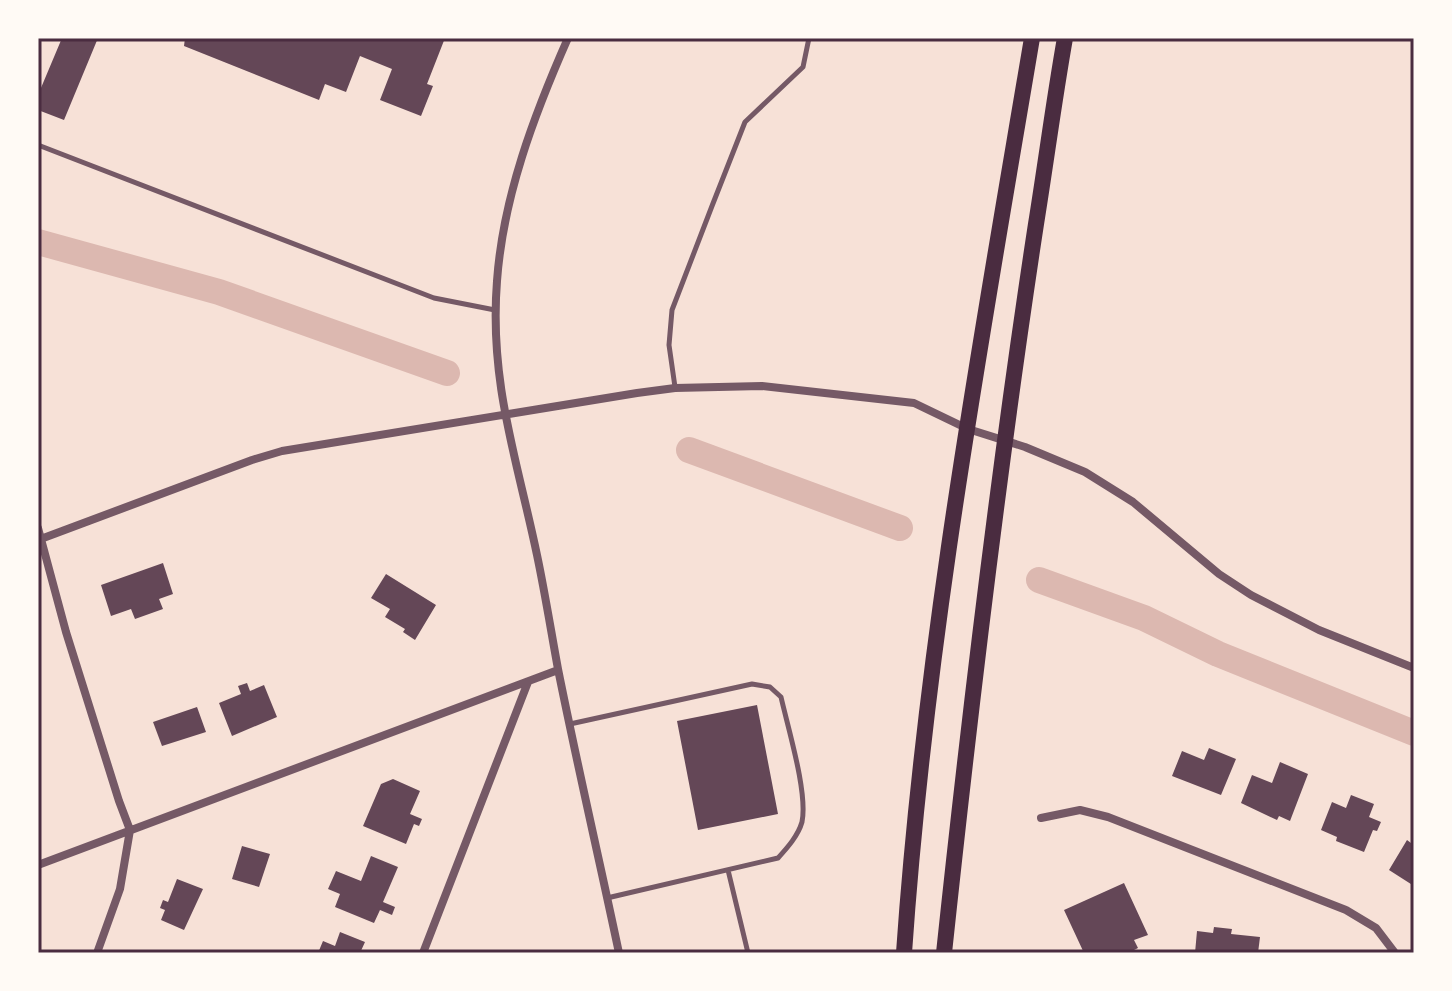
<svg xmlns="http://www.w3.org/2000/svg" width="1452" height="991" viewBox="0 0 1452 991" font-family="Lato,sans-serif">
  <rect width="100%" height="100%" fill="#f7e1d7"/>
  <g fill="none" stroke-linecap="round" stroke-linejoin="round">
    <!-- canal -->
    <path stroke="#dcb8b0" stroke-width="26" d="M38,242L219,292L447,373
      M689,450L900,528
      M1039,580L1144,618L1218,654L1414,733"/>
  </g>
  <!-- building -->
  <path fill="#644757" d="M62,38H98L64,120L38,110V95Z
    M185,38H445L427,84L433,86L421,116L380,100L392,69L360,56L346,92L325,84L319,100L184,46Z
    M163,563L173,594L159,599L163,609L135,619L131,609L111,616L101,585Z
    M386,574L436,605L415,640L403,632L405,629L385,617L390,609L371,598Z
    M247,683L250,691L264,685L277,717L232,736L219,703L241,694L238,686Z
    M757,705L778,814L698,830L677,721Z
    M197,707L206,732L162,746L153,722Z
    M1209,748L1236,759L1221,795L1172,776L1182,751L1204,760Z
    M1280,762L1308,774L1290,821L1279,816L1277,820L1241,803L1252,775L1272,783Z
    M393,779L420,791L410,814L422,819L419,826L414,824L406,844L363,826L381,784Z
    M1351,795L1374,804L1369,817L1381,822L1377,831L1373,830L1364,852L1336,841L1337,837L1321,830L1332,802L1346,808Z
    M1414,837V886L1389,870L1407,840L1411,843Z
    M242,846L270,854L259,887L232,879Z
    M371,856L398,867L383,902L395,907L392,915L380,910L374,923L335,907L340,894L328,889L336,871L361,881Z
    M177,879L203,889L184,930L161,920L165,910L160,908L163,900L168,902Z
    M1124,883L1148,935L1134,940L1138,948L1128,953H1084L1064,910Z
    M1214,927L1232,929L1231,934L1260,937L1258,953H1195L1197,931L1213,933Z
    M340,932L365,942L360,953H318L323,941L335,946Z"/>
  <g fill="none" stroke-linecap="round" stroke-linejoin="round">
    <!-- service -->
    <path stroke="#755966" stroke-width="5" d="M38,145L434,298L495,310
      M675,387L669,345L672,310L712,206L745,122L803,67L809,38
      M570,724L752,684L770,687L781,697C788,728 808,793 802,822C798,836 787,848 778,858L607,898
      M728,870L748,953"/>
    <!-- minor -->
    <path stroke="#755966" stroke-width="8" d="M568,38C534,115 503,197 497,281C489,382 517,459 537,555C545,593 551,631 558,669C577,764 599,858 619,953
      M38,528L66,632L119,801L130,830L120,889L97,953
      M38,540L252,460L282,451L637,393L675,388L762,386L914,403L968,429L1025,447L1085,472L1133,502L1219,574L1251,595L1319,630L1414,668
      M1041,818L1080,810L1108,817L1346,910L1376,928L1395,953
      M38,865L558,670
      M423,953L528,682"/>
    <!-- primary -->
    <path stroke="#4a2c40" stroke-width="16" d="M904,953C925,646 981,341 1032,38
      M944,953C970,709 999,466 1036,224C1046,162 1054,100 1065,38"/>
  </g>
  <!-- border -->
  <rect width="1452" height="991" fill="none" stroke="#fffaf5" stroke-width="80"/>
  <rect x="40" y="40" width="1372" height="911" fill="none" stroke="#4a2c40" stroke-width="3"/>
</svg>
